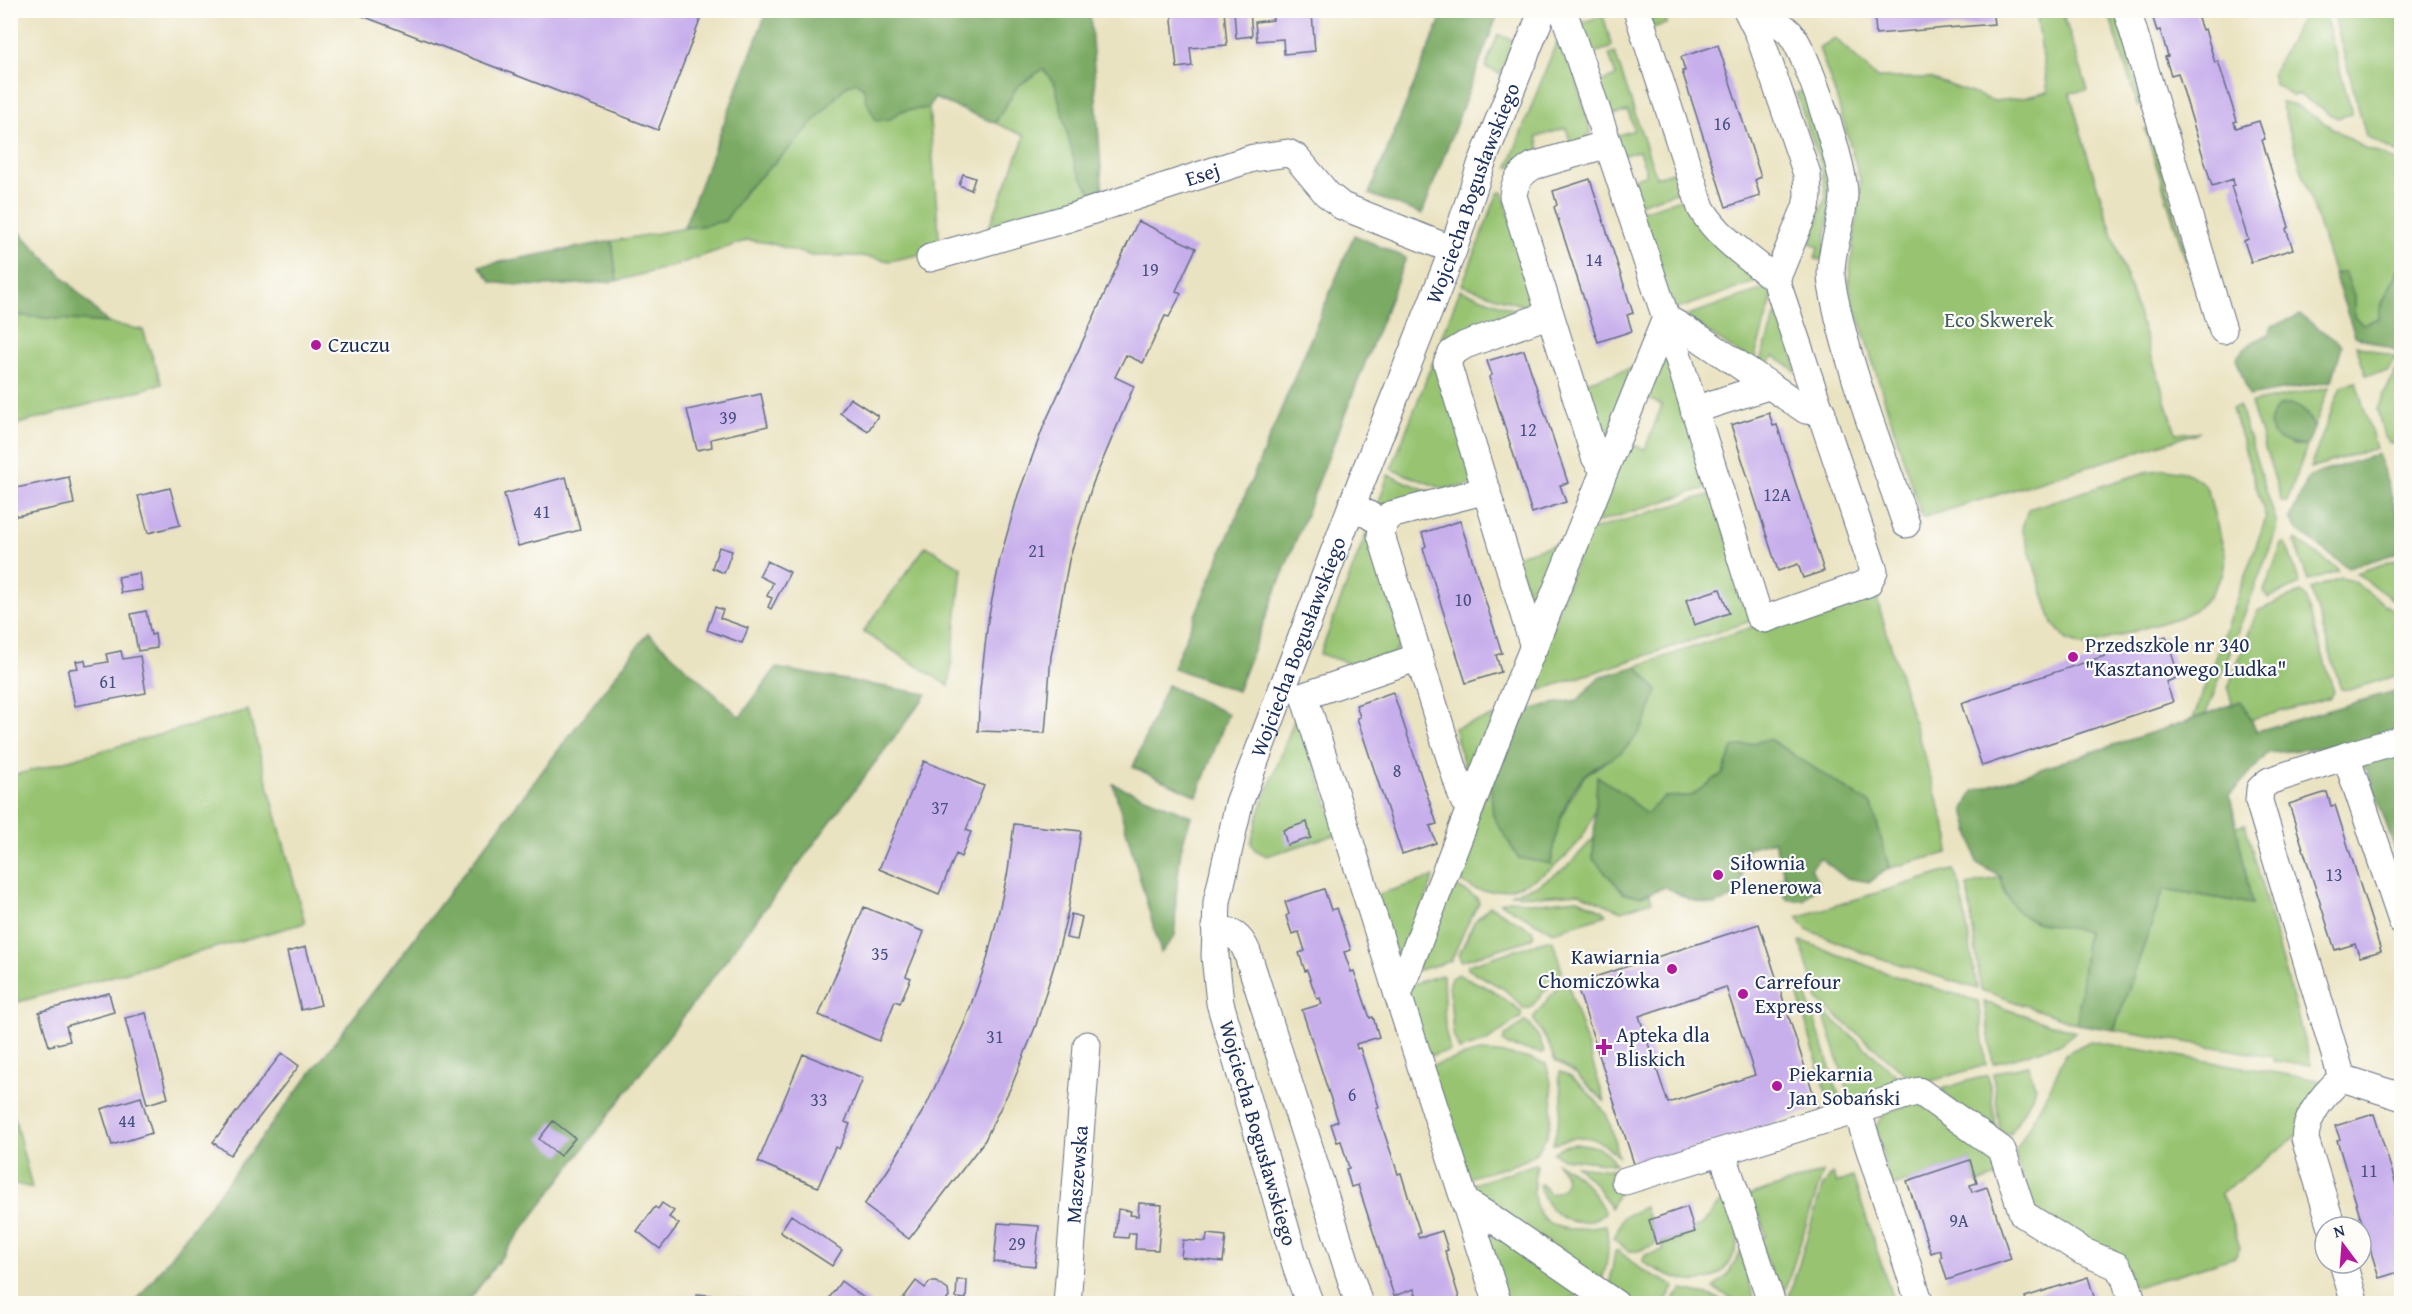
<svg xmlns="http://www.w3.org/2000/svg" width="2412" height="1314" viewBox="0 0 2412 1314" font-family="'Gentium Book Plus',serif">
  <rect width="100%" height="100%" fill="#fdfcf7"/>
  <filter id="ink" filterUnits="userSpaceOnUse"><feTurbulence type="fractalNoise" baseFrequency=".0167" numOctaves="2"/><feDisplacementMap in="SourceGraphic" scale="12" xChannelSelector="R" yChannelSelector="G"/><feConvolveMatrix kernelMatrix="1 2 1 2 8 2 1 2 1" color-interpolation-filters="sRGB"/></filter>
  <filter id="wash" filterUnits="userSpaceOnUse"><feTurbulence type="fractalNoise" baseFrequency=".008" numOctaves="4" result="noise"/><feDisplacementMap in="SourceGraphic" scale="24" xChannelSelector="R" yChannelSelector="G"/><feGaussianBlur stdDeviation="1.35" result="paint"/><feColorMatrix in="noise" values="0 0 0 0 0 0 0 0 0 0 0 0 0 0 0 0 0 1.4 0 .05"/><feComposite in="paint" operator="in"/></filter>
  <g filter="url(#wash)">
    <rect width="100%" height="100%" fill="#eae3c1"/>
    <!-- green -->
    <path fill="#98c472" stroke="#5a7a68" stroke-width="1.5" d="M2356,10L2401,11V155L2366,136L2334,17Z
      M1646,11H1710L1683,19L1678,15L1668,19L1666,24L1652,28Z
      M2036,11H2062L2088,90L2070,93L2086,151L2171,417L2176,433L2200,432L1922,518L1850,290L1849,278L1861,183L1836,96L1819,48L1835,38L1877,78H1930L1994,101L2023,98L2048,92Z
      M2108,11H2116L2142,104L2138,107Z
      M2306,11H2324L2352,114L2337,118L2299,95L2292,96L2275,84L2272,73Z
      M1603,16L1612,45L1610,48L1586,55L1576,24Z
      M1498,35L1514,40L1501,74L1485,67Z
      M1556,43L1567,45L1591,133L1579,147L1572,148L1566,128L1537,137L1542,158L1516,167H1508Z
      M1615,53L1656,177L1679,170L1685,189L1636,205L1628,181L1647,174L1639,151L1620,156L1613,137L1634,130L1628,111L1606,117L1596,83L1616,76L1609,54Z
      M1043,69L1055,84L1076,168L1095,198L986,235L1025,136L995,123L1017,87Z
      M856,82L864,89L867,102L890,119L901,111L929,108L940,250L890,261L861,256H812L769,243L748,240L676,265L617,281L612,241L725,221L746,190L789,149L846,86Z
      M1805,91L1833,183L1823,260L1815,259L1818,247L1810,243L1826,196L1821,165L1796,93Z
      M2281,103L2294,104L2366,149L2382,154L2401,165V264L2382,303L2379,318L2363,324L2354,317V296L2344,272L2334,274Z
      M2145,129H2150L2189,260L2186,261Z
      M1503,192L1534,304L1529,308L1462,285L1498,193Z
      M1687,197L1759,281L1671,311L1638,212Z
      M1766,288L1773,296L1753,363L1685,316Z
      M1460,290L1524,313L1446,346L1442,337Z
      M1778,308L1799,373L1774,356L1763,371L1758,367Z
      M11,315L108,323L143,330L162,384L11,426Z
      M2356,345L2396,357L2388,371L2366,375Z
      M1665,349L1712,486L1596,523L1624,442L1645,449L1662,405L1641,396Z
      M2401,360V441L2390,443L2384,436L2377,409Z
      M1433,362L1438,368L1477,484L1444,489L1391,469Z
      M1638,366L1606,448L1580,384Z
      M2356,382L2376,448L2310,468L2341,386Z
      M2329,387L2314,428C2308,415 2303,406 2288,404L2291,445L2307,446L2287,502H2282L2251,403Z
      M2239,406L2277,524L2273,540L2206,714L2193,719L2266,518L2232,408Z
      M2166,469C2183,471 2197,474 2207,489L2226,557L2222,576L2209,597L2196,609L2180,617L2085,646L2067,640L2053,624L2022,528L2028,509L2146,472Z
      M1388,475L1439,495L1381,512L1378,505Z
      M1712,494L1754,620L1525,695L1588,531Z
      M1369,526L1402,643L1393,654L1357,666L1320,654Z
      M1569,540L1537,617L1515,556Z
      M2296,540L2338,569V571L2308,580L2295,543Z
      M2286,543L2300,584L2268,598L2264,591L2282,544Z
      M926,546L962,568L949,686L863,632Z
      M2401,558H2402L2401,606L2356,573Z
      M2341,578L2352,581L2401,616V674L2349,690L2341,689L2311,589Z
      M2301,592L2305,596L2334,692L2331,697L2241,723L2235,715L2228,688L2256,614L2257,611Z
      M1875,593L1949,838L1948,853L1889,868L1872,805L1733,748L1723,773L1691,796L1664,797L1646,815L1624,794L1597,776C1596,788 1598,803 1594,813C1580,856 1524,899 1477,890C1469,888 1460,880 1453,875L1490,782L1551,864L1558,825L1570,799L1585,775L1620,753L1657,691L1637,666L1758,625Z
      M248,710L305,923L18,1002L10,975L11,776Z
      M1499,715L1470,787L1454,728Z
      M1295,718L1300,719L1338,834L1267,856L1255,850L1251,843L1259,813Z
      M2245,824L2311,1065L2273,1061L2274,1057L2114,1030L2164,889L2252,904L2236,826Z
      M1594,838L1593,859L1625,894L1641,896L1649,893L1652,901L1621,911L1579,893L1540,896L1510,894L1538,885L1567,867Z
      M1953,870L1960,885L1977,989L1861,952L1806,929L1797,917Z
      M1434,877L1401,965L1373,896Z
      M2001,877L2005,895L2037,922L2087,931L2077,1024L1981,990L1967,885Z
      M1454,885L1477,898L1479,903L1465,929L1451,961L1415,971Z
      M1578,899L1604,911L1606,915L1553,932L1500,903L1509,900L1540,903Z
      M1490,906L1532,930L1534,935L1531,939L1461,961L1459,955L1474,922Z
      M1547,940H1552L1554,944L1562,971L1530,1008L1525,1009L1504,989L1468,969V965Z
      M1802,941L1895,976L1978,1001L1986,1065L1918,1085L1818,1000L1800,942Z
      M1458,974L1492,990L1521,1011V1017L1487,1041L1459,1050L1453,1034L1449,982L1451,978Z
      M1441,975L1443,976L1445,1029L1450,1051L1424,1057L1407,992L1413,984Z
      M1565,978H1566L1605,1102L1575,1073L1555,1061L1549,1045L1533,1018Z
      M1796,989L1807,996L1841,1102L1830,1106Z
      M1984,1002L2076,1032L2059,1044L1993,1064Z
      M1822,1010L1910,1087L1851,1099Z
      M1524,1022L1530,1024C1536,1032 1541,1041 1544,1051L1542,1053L1508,1046L1503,1041L1505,1036Z
      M2090,1041L2324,1081L2302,1132L2220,1194L2227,1206L2240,1248L2235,1257L2136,1287L2031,1214L2015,1152L2051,1086L2065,1054Z
      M1479,1052C1503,1052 1523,1056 1546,1064C1556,1092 1557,1142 1527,1159C1512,1167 1482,1173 1464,1179L1427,1067Z
      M2028,1065L2035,1086L2032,1097L2010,1134L2000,1131L1993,1073Z
      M1560,1072C1574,1075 1598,1102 1606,1114C1612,1126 1615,1143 1618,1156C1595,1134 1583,1133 1553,1144C1557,1128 1562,1112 1562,1096C1562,1088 1557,1080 1560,1072Z
      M1988,1075L1996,1127L1978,1126L1941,1089Z
      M1917,1100L1995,1152L2004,1175L1977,1183L1970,1160L1890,1187L1876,1127L1882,1116Z
      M11,1104L32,1188L11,1183Z
      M1575,1144C1591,1144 1608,1148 1615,1164L1562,1158L1553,1153L1563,1146Z
      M1556,1162C1581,1176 1592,1187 1605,1213C1576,1234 1548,1216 1539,1185L1541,1184L1550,1194C1572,1189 1568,1175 1556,1162Z
      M1536,1164L1537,1166C1529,1197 1534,1228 1573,1229C1584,1229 1596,1226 1606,1225C1609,1245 1609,1260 1602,1279L1596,1283L1467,1186Z
      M1576,1166L1619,1171V1191L1611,1208L1595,1184Z
      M1823,1172L1781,1303L1759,1239L1766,1236L1760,1215L1751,1217L1745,1197Z
      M1832,1173L1836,1183L1853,1177L1894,1303H1787L1822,1188Z
      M1728,1193C1731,1203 1736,1214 1738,1224C1740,1236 1737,1250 1731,1260C1710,1296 1673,1279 1644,1263L1643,1260L1645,1255L1664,1250L1661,1243L1694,1232V1228L1701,1226Z
      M1645,1207L1656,1244L1638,1251H1628L1614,1238L1623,1217Z
      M1490,1231L1588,1293L1555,1303H1506L1486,1233Z
      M1743,1248L1747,1257L1743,1263L1755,1301L1761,1303H1741L1713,1288L1727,1276Z
      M1615,1251H1619L1639,1268L1672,1285L1674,1288L1663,1304L1629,1303L1609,1289Z
      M1682,1290L1713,1296L1726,1303H1670Z"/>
    <!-- forest -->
    <path fill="#7aaa64" stroke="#4a6c61" stroke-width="1.5" d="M767,11H1090L1103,198H1095L1076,168L1055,84L1043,69L1017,87L995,123L934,98L929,108L901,111L890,119L876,121L867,102L864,89L856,82L846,86L789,149L746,190L725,221L696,227H684Z
      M1444,11H1499L1422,214L1369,194Z
      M11,223L108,323L11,315Z
      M1354,235L1406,258L1237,691L1173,668Z
      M612,241L617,281C575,285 534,289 492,282L479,266Z
      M2401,264L2402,345L2398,351L2355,336L2334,274L2345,272L2354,296V317L2363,324L2379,318L2382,304Z
      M2300,315L2342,345L2332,381L2249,396L2236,358L2249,344L2269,334L2272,326Z
      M2288,404C2303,406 2308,415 2314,428L2307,446C2281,444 2257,433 2279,405Z
      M2378,454L2401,526V552L2348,568L2296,529L2290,518L2309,476Z
      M648,633L740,717L776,668L927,694L467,1303L134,1304Z
      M1637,666L1657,691C1648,718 1643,734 1620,753C1610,761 1594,765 1585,775C1562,798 1556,833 1551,864L1518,858L1493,816L1490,782L1505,740L1524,712L1546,705L1578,700L1599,677Z
      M1167,685L1228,714L1197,796L1133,767Z
      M2401,689V858L2397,854L2367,770L2335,746L2268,753L2230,795L2252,904L2164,889L2114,1030L2077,1024L2087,931C2043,923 2012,928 2001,877L1977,863L1964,809L1973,791L2193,719L2241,701L2257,731Z
      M1769,739L1872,805L1889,868L1870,882L1846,878L1820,858L1811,868L1819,884L1804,900H1788L1785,897L1779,879L1785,877L1774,841L1747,848L1738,896L1714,905L1690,900L1666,887L1641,896L1625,894L1593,859L1597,776L1624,794L1646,814L1664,797L1691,796L1723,773L1733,748Z
      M1113,784L1191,816L1181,849L1176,896L1175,936L1161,953Z"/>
    <g id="blocks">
      <!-- building -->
      <path fill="#c7afec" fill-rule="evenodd" d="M347,10H704L658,130Z
        M1171,10H1224L1227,45L1190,48L1192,66L1177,68Z
        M1234,10H1250L1252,36L1236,38Z
        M1272,10H1307V14H1312L1315,51L1284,54L1283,39L1257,41L1255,22L1273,20Z
        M1874,10H1992L1994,24L1876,34Z
        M2157,10H2195L2202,30L2205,29L2215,63L2218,61L2237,121L2234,122L2236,128L2259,121L2265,139L2262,140L2289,227L2286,229L2293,249L2251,262L2244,241L2248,239L2231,186L2234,185L2233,179L2212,186L2178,73L2171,75L2165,57L2168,56L2160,30L2157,31L2151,12Z
        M1718,45L1761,177L1755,180L1760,196L1726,207L1682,71H1685L1681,57Z
        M963,174L975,178L971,190L959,185Z
        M1590,179L1633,313L1627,315L1632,331L1598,342L1554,207L1557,205L1553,191Z
        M1138,221L1196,248L1176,291L1181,294L1169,317L1165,316L1143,363L1126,355L1115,377L1134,386L1093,483L1069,560L1051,656L1045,733L978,731L980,690L988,620L1000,559L1018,495L1044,425Z
        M1524,350L1568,483L1560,485L1566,502L1532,513L1489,377L1492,375L1487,361Z
        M761,394L768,426L711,439L712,447L697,450L687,410Z
        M850,398L878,416L868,431L840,413Z
        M1769,413L1773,426L1777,425L1824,571L1803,578L1798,564L1778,571L1731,425Z
        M69,477L74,504L16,516L11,489Z
        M566,477L580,530L518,546L504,494Z
        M170,488L180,525L148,533L138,496Z
        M1460,521L1502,653L1496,655L1501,672L1466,683L1423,548L1426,546L1422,533Z
        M719,547L732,551L724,573L712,568Z
        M767,561L790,572L771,609L768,607L772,598L767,596L773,583L759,576Z
        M139,573L142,590L121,593L118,577Z
        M1720,589L1729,613L1694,625L1686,600Z
        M715,607L723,610L720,618L748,628L742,643L707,630Z
        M146,611L151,635L155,634L157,648L138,651L131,614Z
        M2166,636L2179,677L2166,682L2173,702L1982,766L1961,703Z
        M121,651L123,659L140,656L146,693L75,706L68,672L70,669L78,668L76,661L85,660L86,666L108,662L106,654Z
        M1393,692L1437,824L1430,826L1436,843L1402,854L1357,718L1360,717L1356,705Z
        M924,761L984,786L966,830L971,832L961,857L956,854L939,894L879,869Z
        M2327,792L2331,806L2335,805L2381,951L2360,957L2355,944L2335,950L2289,804Z
        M1307,822L1311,838L1287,845L1283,830Z
        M1014,824L1081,831L1068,911L1057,956L1036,1025L1012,1085L993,1123L985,1140L909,1239L864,1205L888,1170L927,1104L964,1024L986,963L998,915L1008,871Z
        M1324,889L1331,910L1337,908L1351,950L1344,952L1351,972L1354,971L1370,1018L1373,1017L1379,1037L1356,1044L1357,1049L1360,1048L1379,1107L1376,1108L1398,1174L1401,1173L1408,1196L1420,1232L1417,1233L1419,1238L1442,1231L1448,1250L1445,1251L1461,1304H1415L1413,1296L1416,1295L1414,1289L1394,1296L1358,1185L1351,1187L1346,1169L1349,1168L1341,1141L1337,1142L1331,1124L1338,1121L1302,1010L1322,1004L1320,998L1317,999L1307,970L1305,971L1299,953L1305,951L1299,932L1292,934L1286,916L1289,914L1285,902Z
        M864,907L924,932L906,976L911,978L900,1003L895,1001L879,1041L819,1015Z
        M1071,914L1082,917L1077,940L1066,938Z
        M1759,924L1818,1108L1635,1167L1576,983ZM1726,987L1755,1075L1668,1103L1639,1016Z
        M306,947L321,1005L301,1010L287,952Z
        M109,993L114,1012L66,1026L70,1041L49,1046L39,1012Z
        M146,1013L168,1098L147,1104L125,1018Z
        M282,1053L299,1066L230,1155L213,1142Z
        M803,1054L863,1078L845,1122L850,1124L839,1149L835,1147L818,1187L758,1162Z
        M141,1097L152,1133L112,1145L101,1109Z
        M2374,1114L2402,1203V1271L2379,1278L2337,1140L2340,1139L2335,1126Z
        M553,1121L575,1138L560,1156L539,1139Z
        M1970,1160L1977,1183L1970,1185L1972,1192L1987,1187L2011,1259L1947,1280L1940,1257H1942L1940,1250L1931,1253L1907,1181Z
        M662,1203L674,1211L669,1217L679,1224L660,1249L637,1231L655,1207L658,1209Z
        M1139,1203L1162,1205L1158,1250L1135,1249L1136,1233H1129L1128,1238L1115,1237L1118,1209L1131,1211L1130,1215L1138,1216Z
        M1687,1207L1695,1232L1656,1244L1649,1220Z
        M791,1215L842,1250L832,1266L780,1232Z
        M998,1223L1039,1226L1035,1266L994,1262Z
        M1207,1234L1226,1236L1223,1262L1181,1257L1183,1240L1206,1242Z
        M2088,1277L2095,1300L2093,1301L2094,1304H2027L2025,1297Z
        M957,1280H967L966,1299L956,1298Z
        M841,1281L872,1304H825Z
        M916,1281L925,1288L930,1282H936L948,1290L949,1297L944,1304H899Z
        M697,1294L752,1299L751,1304H696Z"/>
    </g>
  </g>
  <g filter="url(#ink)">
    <use href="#blocks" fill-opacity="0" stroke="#636e81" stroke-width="1.5"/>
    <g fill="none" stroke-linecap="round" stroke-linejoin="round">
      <!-- minor casing -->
      <g stroke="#636e81" stroke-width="29">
        <g id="minor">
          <path d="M1637,10L1701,208C1718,238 1750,258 1776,280"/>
          <path d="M1756,10C1767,17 1781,23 1790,33C1807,51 1845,170 1844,195C1843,225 1827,256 1832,285C1846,363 1880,448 1906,524"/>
          <path d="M2127,10L2223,330"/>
          <path d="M1608,144L1666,318L1698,337L1806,410L1822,412"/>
          <path id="s1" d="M930,258L1069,218L1253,158L1288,153L1297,158L1327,194L1342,206L1453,250"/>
          <path d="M1550,314L1595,457L1599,463L1606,466"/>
          <path d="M1666,318L1759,616L1765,619L1868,583L1874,571L1776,280L1806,207L1808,196L1807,174L1759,34L1747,10"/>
          <path d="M1694,410L1768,386"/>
          <path d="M1352,505L1384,524L1381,535L1461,793L1464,801L1471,806"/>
          <path d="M1384,524L1390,515L1487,490"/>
          <path d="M1534,647L1447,363L1452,353L1465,345L1550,314L1513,196C1514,182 1521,173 1533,166L1608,144L1563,10"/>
          <path d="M2346,756L2402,739"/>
          <path d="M2402,921L2346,756L2269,781L2260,789L2259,801L2342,1078L2402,1097"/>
          <path d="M1215,927C1233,932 1240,936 1247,952L1359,1304"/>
          <path d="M1398,995L1304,696L1419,657"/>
          <path d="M1857,1110L1920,1304"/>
          <path d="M1722,1152L1772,1304"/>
          <path d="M1625,1181L1919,1091L2002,1150L2023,1214L2082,1251L2117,1266L2125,1278L2133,1304"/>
          <path d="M1465,1202L1498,1304"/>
          <path d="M2332,1227L2305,1139C2306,1115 2325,1093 2342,1078"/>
          <path d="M2343,1263L2355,1304"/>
          <path id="s2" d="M1067,1304L1087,1045"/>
          <path id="s3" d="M1310,1304L1298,1272L1220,1003L1215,956L1217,902L1239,803L1352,505L1453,250L1481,165L1543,10"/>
          <path d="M1616,1304L1493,1219L1465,1202L1398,995L1506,715L1666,318"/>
        </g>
      </g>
      <!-- minor -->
      <use href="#minor" stroke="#fff" stroke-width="27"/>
    </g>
  </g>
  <!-- markers -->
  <g fill="#b5179e" stroke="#fdfcf7" stroke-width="2">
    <circle cx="316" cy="345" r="6"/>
    <circle cx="2073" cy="657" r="6"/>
    <circle cx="1718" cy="875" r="6"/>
    <circle cx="1672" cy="969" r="6"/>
    <circle cx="1743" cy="994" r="6"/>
    <path d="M1601 1038h6v6h6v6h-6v6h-6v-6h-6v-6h6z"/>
    <circle cx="1777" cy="1086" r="6"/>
  </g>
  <g text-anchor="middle" stroke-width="4.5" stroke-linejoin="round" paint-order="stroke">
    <!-- number labels -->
    <g font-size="18" fill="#464f82">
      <text x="1722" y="130">16</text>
      <text x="1594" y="266">14</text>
      <text x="1150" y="276">19</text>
      <text x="728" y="424">39</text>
      <text x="1528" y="436">12</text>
      <text x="1777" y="501">12A</text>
      <text x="542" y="518">41</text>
      <text x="1037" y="557">21</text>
      <text x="1463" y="606">10</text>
      <text x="108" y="688">61</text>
      <text x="1397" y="777">8</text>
      <text x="940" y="814">37</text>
      <text x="2334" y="881">13</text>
      <text x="880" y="960">35</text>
      <text x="995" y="1043">31</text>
      <text x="1352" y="1101">6</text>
      <text x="819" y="1106">33</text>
      <text x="127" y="1127">44</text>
      <text x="2369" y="1177">11</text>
      <text x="1959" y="1227">9A</text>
      <text x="1017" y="1250">29</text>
    </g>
    <!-- street labels -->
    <g font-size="21" fill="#1b2f5e" stroke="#fdfcf7">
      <text dy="7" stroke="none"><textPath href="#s1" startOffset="285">Esej</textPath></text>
      <text dy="7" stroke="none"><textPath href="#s3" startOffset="1170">Wojciecha Bogusławskiego</textPath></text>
      <text dy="7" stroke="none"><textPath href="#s3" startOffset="684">Wojciecha Bogusławskiego</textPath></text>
      <text transform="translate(1258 1133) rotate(74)" y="7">Wojciecha Bogusławskiego</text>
      <text dy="7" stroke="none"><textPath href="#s2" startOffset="130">Maszewska</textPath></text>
    </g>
    <!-- park labels -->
    <g font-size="21" fill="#405c64" stroke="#fdfcf7">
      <text x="1999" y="327">Eco Skwerek</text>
    </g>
    <!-- poi labels -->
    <g font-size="21" fill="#1b2f5e" stroke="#fdfcf7" text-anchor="start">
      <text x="328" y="352">Czuczu</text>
      <text x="2085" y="652">Przedszkole nr 340<tspan x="2085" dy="24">"Kasztanowego Ludka"</tspan></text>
      <text x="1730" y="870">Siłownia<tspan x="1730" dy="24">Plenerowa</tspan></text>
      <text x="1660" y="964" text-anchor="end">Kawiarnia<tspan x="1660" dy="24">Chomiczówka</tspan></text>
      <text x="1755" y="989">Carrefour<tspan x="1755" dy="24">Express</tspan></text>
      <text x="1616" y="1042">Apteka dla<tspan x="1616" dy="24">Bliskich</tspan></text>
      <text x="1789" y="1081">Piekarnia<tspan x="1789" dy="24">Jan Sobański</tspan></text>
    </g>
  </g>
  <!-- margin -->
  <rect width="2412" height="1314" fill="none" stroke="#fdfcf7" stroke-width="36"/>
  <!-- north arrow -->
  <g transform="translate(2343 1245) rotate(344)"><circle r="28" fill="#fdfcf7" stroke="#a3aaba" stroke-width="1.5"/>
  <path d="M0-4.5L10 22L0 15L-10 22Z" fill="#b5179e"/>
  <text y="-9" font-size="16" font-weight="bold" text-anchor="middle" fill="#1b2f5e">N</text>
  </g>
</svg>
